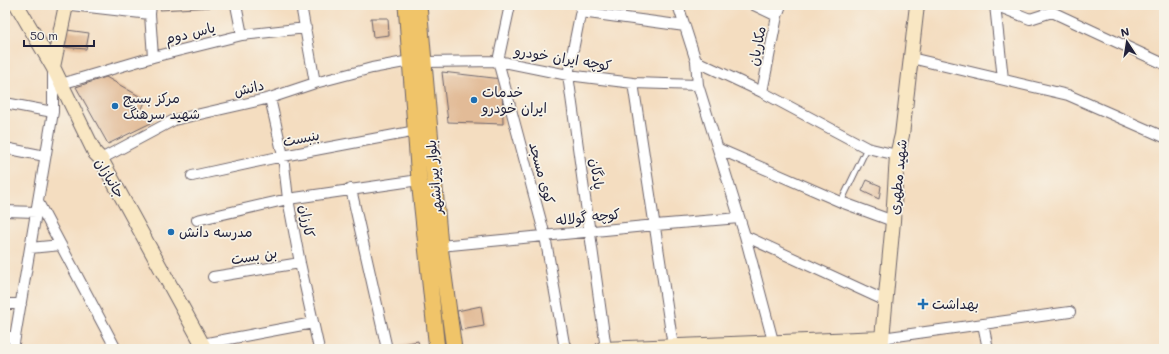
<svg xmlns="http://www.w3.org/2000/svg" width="1169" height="354" viewBox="0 0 1169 354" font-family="Mali,'Playpen Sans Arabic',sans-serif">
  <rect width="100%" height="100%" fill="#f7f3e8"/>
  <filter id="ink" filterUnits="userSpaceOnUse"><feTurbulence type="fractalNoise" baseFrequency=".025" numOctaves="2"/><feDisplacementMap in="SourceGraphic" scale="8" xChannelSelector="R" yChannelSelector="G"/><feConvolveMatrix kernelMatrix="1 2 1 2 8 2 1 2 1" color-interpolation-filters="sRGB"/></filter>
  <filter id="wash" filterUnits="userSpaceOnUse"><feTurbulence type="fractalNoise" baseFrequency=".012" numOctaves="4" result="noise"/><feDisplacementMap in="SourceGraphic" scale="16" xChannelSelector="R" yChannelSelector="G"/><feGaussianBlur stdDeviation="0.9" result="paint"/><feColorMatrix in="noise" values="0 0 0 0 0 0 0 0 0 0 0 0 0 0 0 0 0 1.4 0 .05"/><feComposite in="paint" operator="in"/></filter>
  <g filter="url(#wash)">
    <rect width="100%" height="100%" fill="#f4ddc0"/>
    <g id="blocks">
      <!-- building -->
      <path fill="#e2bb97" d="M160,5H232V6L160,10Z
        M371,18H388L389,35L373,37Z
        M67,30L89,33L86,49L62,47Z
        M442,72L502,79L503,124L448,122Z
        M106,77L146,100L140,113L153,122L108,144L76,87Z
        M867,180L881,186L879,199L862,191Z
        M481,306L484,326L461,330L457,311Z
        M418,341L420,349H399L398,345Z"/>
    </g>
  </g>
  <g filter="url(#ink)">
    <use href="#blocks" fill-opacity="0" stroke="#6c636a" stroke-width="1"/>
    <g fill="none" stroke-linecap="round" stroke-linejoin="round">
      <!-- lane casing -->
      <g stroke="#6c636a" stroke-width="7">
        <path id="lane" d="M841,202L867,148"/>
      </g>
      <!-- street casing -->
      <g stroke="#6c636a" stroke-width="12">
        <path id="street" d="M71,5L150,14
          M151,5L150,14L153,57
          M236,5L242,35
          M301,5L315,83
          M510,5L498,61L545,236L565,349
          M582,5L568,75L606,349
          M678,5L696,61L698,85L745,236L773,341
          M754,5L777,16
          M995,5L1030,19L1052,12L1164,64
          M995,5L1003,79
          M5,6L8,5
          M581,12L685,26
          M911,58L1068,95L1164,137
          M696,61L762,92L867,148L897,155
          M424,62L498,61L568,75L633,83L698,85
          M633,83L673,346
          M61,84L153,57L242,35L306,28
          M762,92L777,16L781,5
          M270,98L283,156L288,199L300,263L319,349
          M5,103L53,112
          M5,148L45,156
          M719,149L841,202L893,221
          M101,159L174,120L270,98L315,83L372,68L410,61
          M192,176L283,156L416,131
          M351,189L387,349
          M38,202L116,349
          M5,211L36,212
          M197,220L288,199L419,180
          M745,236L886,301
          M440,246L656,225L739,218
          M30,248L61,245
          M213,277L300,263
          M5,304H21
          M983,324L988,349
          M5,337H15
          M882,338L1070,312
          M202,344L313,323
          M13,349L53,112V69"/>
      </g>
      <!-- secondary casing -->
      <g stroke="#6c636a" stroke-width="16">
        <path id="secondary" d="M17,5L53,67L95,153L101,159L205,349
          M53,67L66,5
          M565,349H566
          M602,349L882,338
          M881,349L893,221L897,155L902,135L917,5"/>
      </g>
      <!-- primary casing -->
      <g stroke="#6c636a" stroke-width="17">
        <path id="primary" d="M406,5L419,180L437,349
          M419,5L440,246L454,349"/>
      </g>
      <!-- lane -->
      <use href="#lane" stroke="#fff" stroke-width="5"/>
      <!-- street -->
      <use href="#street" stroke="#fff" stroke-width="10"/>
      <!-- secondary -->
      <use href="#secondary" stroke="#f9e7c3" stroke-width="14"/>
      <!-- primary -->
      <use href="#primary" stroke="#f0c469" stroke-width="15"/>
    </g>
  </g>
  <!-- markers -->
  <g fill="#1f6fb2" stroke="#f7f3e8" stroke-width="1.5">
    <circle cx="474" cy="100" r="4"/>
    <circle cx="115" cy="106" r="4"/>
    <circle cx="171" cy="232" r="4"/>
    <path d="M921 298h4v4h4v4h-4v4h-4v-4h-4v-4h4z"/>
  </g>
  <g text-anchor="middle" stroke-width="3.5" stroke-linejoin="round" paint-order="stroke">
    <!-- street labels -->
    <g font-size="14" fill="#22223b" stroke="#f7f3e8">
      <text transform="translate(190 33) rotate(-14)" y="5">یاس دوم</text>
      <text transform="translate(757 46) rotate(-79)" y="5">مکاریان</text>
      <text transform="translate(563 58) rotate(9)" y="5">کوچه ایران خودرو</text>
      <text transform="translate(249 88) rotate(-13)" y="5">دانش</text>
      <text transform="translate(301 138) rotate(-11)" y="5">بنبست</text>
      <text transform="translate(542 173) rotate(75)" y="5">کوی مسجد</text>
      <text transform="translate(597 174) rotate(82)" y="5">پادگان</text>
      <text transform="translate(434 177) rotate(-95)" y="5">بلوار پیرانشهر</text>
      <text transform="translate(898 177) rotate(-84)" y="5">شهید مطهری</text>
      <text transform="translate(110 178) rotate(59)" y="5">جانبازان</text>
      <text transform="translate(588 217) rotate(-6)" y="5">کوچه گولاله</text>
      <text transform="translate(307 221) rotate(80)" y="5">کارزان</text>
      <text transform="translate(254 256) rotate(-9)" y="5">بن بست</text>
    </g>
    <!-- poi labels -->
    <g font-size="14" fill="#22223b" stroke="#f7f3e8" text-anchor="start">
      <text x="482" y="97">خدمات<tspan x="482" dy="16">ایران خودرو</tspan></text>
      <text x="123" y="103">مرکز بسیج<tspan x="123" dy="16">شهید سرهنگ</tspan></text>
      <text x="179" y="237">مدرسه دانش</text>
      <text x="932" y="309">بهداشت</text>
    </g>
  </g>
  <!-- margin -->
  <rect width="1169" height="354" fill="none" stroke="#f7f3e8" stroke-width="20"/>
  <!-- north arrow -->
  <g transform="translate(1127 42) rotate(348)" stroke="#f7f3e8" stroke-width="3" paint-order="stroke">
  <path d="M0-3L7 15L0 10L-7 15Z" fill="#22223b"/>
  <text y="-6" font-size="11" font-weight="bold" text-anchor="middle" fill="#22223b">N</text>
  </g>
  <!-- scale -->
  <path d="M24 40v6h70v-6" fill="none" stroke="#22223b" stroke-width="2"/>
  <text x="30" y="40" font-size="12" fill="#22223b" stroke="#f7f3e8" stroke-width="3" paint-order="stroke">50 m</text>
</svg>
